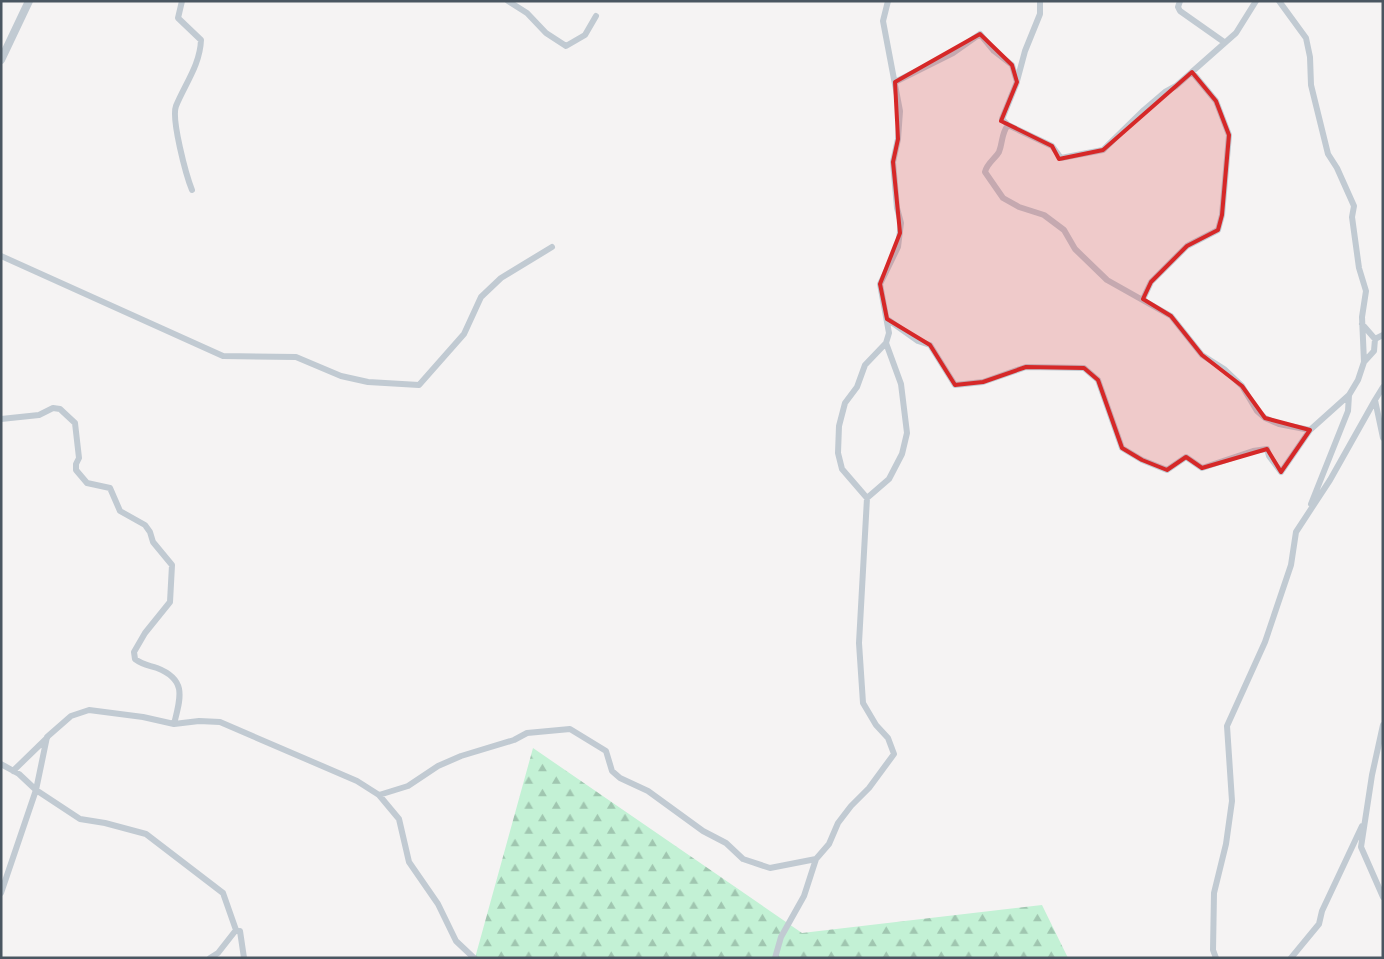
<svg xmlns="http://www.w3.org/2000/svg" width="1384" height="959" viewBox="0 0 1384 959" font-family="Inter,sans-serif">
  <defs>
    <pattern id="forest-firs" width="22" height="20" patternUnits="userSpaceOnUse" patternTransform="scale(1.25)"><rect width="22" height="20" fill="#c3f1d5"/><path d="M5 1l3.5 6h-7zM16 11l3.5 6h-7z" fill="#a0c6b0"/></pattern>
  </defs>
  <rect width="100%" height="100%" fill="#f5f3f3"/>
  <!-- forest -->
  <path fill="url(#forest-firs)" d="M533,748L802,933L1042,905L1068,958H475Z"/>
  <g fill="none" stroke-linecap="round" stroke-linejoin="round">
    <!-- minor -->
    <path stroke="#c1cad2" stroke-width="6" d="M182,1L178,18L201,40C200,65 185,84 176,106C171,119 186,175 192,190
      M508,1L527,13L546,33L566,46L585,35L596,16
      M1180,1L1178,7L1180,11L1224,42
      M1017,81L1025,51L1040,14V1
      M895,82L953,53L980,34L994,51L1012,65L1017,82L1002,119L1008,125L1052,146L1061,158L1103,150L1144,110L1165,92L1176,86L1236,33L1256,1
      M1008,125C1001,134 1003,142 999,152C995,159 987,163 985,172L1003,198L1019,207L1044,215L1064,230L1075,249L1107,280L1171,316L1202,355L1224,369L1242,386L1257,411L1265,418L1279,424L1310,430
      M1,256L223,356L296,357L341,376L368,382L419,385L464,334L481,297L501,278L552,247
      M1143,299L1151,282L1187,246L1218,230L1222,215L1229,135L1216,101L1192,72
      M887,319L918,341L930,345L955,385L983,382L1026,367L1084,368L1098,380L1122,448L1142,460L1167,470L1186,457L1202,468L1253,451L1267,449L1269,456L1281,472L1310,430L1349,395L1358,380L1364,362L1362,317L1366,291L1359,268L1352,217L1354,206L1337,168L1328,154L1311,85L1310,57L1306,38L1279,1
      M1362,324L1375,339
      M1364,362L1374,351L1375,339L1383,335
      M1383,387L1375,400L1383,438
      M1,419L39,415L53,408L60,409L75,423L79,458L76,464V470L87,483L110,488L120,511L145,525L150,532L153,542L172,565L170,602L145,633L134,652L135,659C143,665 148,665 157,668C188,680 180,699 174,724
      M867,498L842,469L838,453L839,426L845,403L857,387L865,365L886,343
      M1311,504L1348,411L1349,395
      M1383,725L1372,775L1361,847L1383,897
      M1,764L19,774L36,790L80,819L105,823L146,834L223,893L236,930L218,953L210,958
      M13,771L47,738
      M379,795L399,819L409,862L438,904L456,941L474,958
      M1,893L36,790L47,737L71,716L89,710L143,717L174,724L199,721L220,722L357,781L379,795L408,786L438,766L461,756L514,740L527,733L570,729L606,751L612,771L620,778L648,791L703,831L726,843L743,859L770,868L816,859
      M240,931L244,958
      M775,958L781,937L804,896L816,859L829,844L838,823L851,806L869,788L894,754L888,738L876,725L863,703L859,643L867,498L889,479L902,454L907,433L901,384L886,343L889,333L880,284L898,247L901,223L897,208L893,162L898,139L900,111L883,21L888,1
      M1216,958L1213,950L1214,893L1226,844L1232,801L1227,726L1265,642L1291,565L1296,532L1330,480L1375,400
      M1291,958L1319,924L1322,911L1362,826"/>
    <!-- tertiary -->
    <path stroke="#c1cad2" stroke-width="8" d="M1,60L29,1"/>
  </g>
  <!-- marked area -->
  <path fill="#d62828" fill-opacity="0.2" stroke="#d62828" stroke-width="4" stroke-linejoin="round" d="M980,34L1012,65L1017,82L1001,121L1052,146L1059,159L1103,150L1192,72L1216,101L1229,135L1222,215L1218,230L1187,246L1151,282L1143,299L1171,316L1202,355L1242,386L1265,418L1310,430L1281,472L1267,449L1202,468L1186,457L1167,470L1142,460L1122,448L1098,380L1084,368L1026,367L983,382L955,385L930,345L887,319L880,284L900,233L893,162L898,139L895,82Z"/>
  <!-- border -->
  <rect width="1384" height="959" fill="none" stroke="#4a5661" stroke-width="5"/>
</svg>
